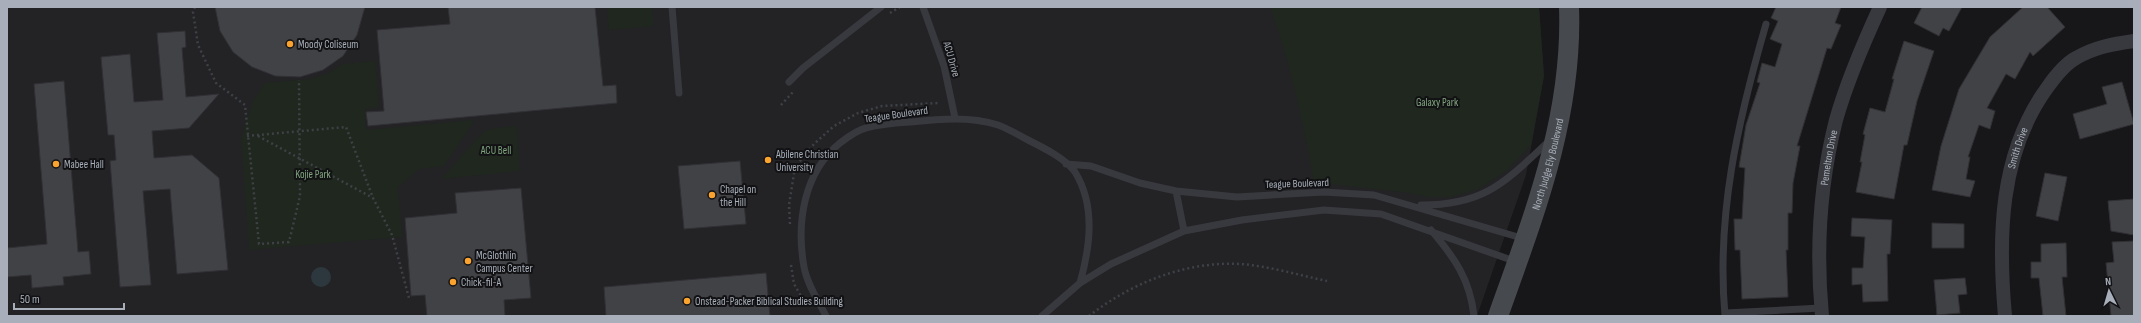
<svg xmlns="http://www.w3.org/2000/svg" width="2141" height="323" viewBox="0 0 2141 323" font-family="'Sofia Sans Condensed',sans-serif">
  <rect width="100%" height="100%" fill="#171719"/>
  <!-- built -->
  <path fill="#232326" d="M7,7H1539L1544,76L1526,175L1477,316H7Z"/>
  <!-- green -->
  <path fill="#1f271f" d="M607,7H652L654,26L609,30Z
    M1270,7H1539L1544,76L1531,145L1506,171L1478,189L1451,197H1428L1409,193L1314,182C1303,123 1291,64 1270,7Z
    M375,61L379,107L365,109L366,130L475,120L444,166L419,169L398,187L402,237L249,250L241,138L253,101L265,83L311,79L329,73L343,64Z
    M516,126L520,171L441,179L484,131L496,128Z"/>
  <!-- water -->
  <path fill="#2c383e" d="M311 277a10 10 0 1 1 20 0a10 10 0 1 1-20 0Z"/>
  <!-- building -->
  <path fill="#414246" stroke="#313135" d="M215,7H365L357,35L343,56L323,70L300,77L275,76L252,67L233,52L220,31Z
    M448,7H595L603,86L616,85L617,103L368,126L366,112L384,111L377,30L450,24Z
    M1776,7H1841L1835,23L1841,25L1831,49L1827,48L1797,146H1800L1793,183L1792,213H1788V250H1786L1788,297L1742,299L1740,250H1735L1734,219H1742L1745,168L1739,167L1746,125L1760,83L1757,82L1762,63L1775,67L1782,44L1770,39L1778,21L1771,18Z
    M1922,7H1962L1949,31L1943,28L1939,36L1914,23Z
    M2023,7H2047L2065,27L2033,56L2030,52L2015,79L2006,74L1987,108L1995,111L1990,129L1979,125L1968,157H1970L1966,179L1975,181L1970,197L1932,190L1941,146L1959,89L1990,37Z
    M185,31L186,47L182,48L186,97L219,94L189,128L152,131L154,158L192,155L219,178L228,270L177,274L170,189L143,191L151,285L120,287L110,161L116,160L114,135H108L101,57L130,54L134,102L163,100L157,33Z
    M1904,41L1934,51L1917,101L1907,145H1904L1894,199L1856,192L1862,162H1860L1865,135L1863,134L1870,108L1885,112L1894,79H1892Z
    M64,81L78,252L89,251L91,274L63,277L64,285L32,288L31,275L7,277V248L47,244L34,84Z
    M2122,82L2134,124L2080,139L2073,114L2107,104L2102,87Z
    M740,161L746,224L684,229L678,166Z
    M2045,173L2067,177L2058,221L2036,216Z
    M521,188L531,298L504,300L505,316H427L425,295L411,296L405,218L457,213L455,193Z
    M2134,199V235L2111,231L2108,201Z
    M1852,218L1892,220L1890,254H1887L1888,301L1863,302L1862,284L1852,285V268H1863L1865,237L1851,236Z
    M1932,223L1964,224V248H1932Z
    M2134,241V316H2111L2106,263L2114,262L2112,242Z
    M2066,243L2067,277H2062L2066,316H2043L2039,278H2031V262H2041V244Z
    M766,273L770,316H606L604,287Z
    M1965,278L1967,294L1958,295L1960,313L1937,315L1934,280Z"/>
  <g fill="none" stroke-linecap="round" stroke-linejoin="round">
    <!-- path -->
    <path stroke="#3e4145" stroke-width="2.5" stroke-dasharray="2 3" stroke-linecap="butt" d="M195,7L193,12L198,45L216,83L245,105L259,244L289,242L300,196L299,80
      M890,13L900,7
      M781,105L793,92
      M247,136L346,127L373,198L392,235L409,298
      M258,136L373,198
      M790,224L789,205L795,167L814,144L834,126L858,113L882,106L938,103
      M791,265L794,284L805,303
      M1089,316C1131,283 1186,261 1240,264C1269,266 1298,275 1327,281"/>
    <!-- service -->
    <path stroke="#38393e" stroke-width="7" d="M672,7L679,93
      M923,7L944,66L955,118
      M789,82L803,68L881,7
      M1066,164L1091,166L1140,183L1176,191L1237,197L1324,192L1374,195L1525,239
      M1176,191L1184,231
      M1421,205C1485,205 1505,182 1548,142
      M1431,230C1454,257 1470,279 1474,316
      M1725,313L1821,308
      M826,316C818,300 807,284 804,267C796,222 804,172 840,143C848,137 857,130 866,128C880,124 896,123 911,122C939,119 970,116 998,125C1009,129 1020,136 1030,141C1044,148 1066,159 1075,172C1096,206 1090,247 1080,283
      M1042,316L1080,283L1111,264L1184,231L1242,220L1324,210L1381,214L1517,262
      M1725,316C1716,214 1738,121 1766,24"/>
    <!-- minor -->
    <g stroke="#38393e" stroke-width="14">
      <path id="s1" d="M1822,316C1816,252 1820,183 1836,120C1847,81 1863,44 1880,7"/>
      <path id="s2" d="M2005,316C1998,238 1999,154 2047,88C2054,78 2065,64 2076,58C2095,47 2113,44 2134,41"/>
    </g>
    <!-- secondary -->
    <path stroke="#46494e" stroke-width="20" id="s3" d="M1498,316C1534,215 1573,117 1569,7"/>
  </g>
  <!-- markers -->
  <g fill="#faa32e" stroke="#121214" stroke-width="1.5">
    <circle cx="290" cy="44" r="4"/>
    <circle cx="768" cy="160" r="4"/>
    <circle cx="56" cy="164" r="4"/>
    <circle cx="712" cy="195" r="4"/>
    <circle cx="468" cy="261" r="4"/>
    <circle cx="453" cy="282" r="4"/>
    <circle cx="687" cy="301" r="4"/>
  </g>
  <g text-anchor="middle" stroke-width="4" stroke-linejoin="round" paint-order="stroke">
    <!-- poi labels -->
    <g font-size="11" fill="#a8afba" stroke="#121214" text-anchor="start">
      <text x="298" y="48">Moody Coliseum</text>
      <text x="776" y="158">Abilene Christian<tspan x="776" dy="13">University</tspan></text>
      <text x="64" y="168">Mabee Hall</text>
      <text x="720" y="193">Chapel on<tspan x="720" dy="13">the Hill</tspan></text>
      <text x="476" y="259">McGlothlin<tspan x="476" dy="13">Campus Center</tspan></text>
      <text x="461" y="286">Chick-fil-A</text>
      <text x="695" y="305">Onstead-Packer Biblical Studies Building</text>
    </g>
    <!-- street labels -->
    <g font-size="11" fill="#a8afba" stroke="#121214">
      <text transform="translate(952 59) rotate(74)" y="4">ACU Drive</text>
      <text transform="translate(896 114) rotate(-8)" y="4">Teague Boulevard</text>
      <text dy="4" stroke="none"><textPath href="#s2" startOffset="170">Smith Drive</textPath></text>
      <text dy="4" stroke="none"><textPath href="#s1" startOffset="159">Pemelton Drive</textPath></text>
      <text dy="4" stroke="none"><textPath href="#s3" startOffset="160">North Judge Ely Boulevard</textPath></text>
      <text transform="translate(1297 183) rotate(-2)" y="4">Teague Boulevard</text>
    </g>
    <!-- park labels -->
    <g font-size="11" fill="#80a57f" stroke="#121214">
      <text x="1437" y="106">Galaxy Park</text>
      <text x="496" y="154">ACU Bell</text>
      <text x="313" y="178">Kojie Park</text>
    </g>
  </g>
  <!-- border -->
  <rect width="2141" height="323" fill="none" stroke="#a8afba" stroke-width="16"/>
  <!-- north arrow -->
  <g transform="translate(2109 291) rotate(355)" stroke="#121214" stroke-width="3" paint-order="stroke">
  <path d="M0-3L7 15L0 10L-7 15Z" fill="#a8afba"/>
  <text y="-6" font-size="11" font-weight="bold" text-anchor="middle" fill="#a8afba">N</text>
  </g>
  <!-- scale -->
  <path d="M14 303v6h110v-6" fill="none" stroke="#a8afba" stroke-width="2"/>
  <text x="20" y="303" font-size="12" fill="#a8afba" stroke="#121214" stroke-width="3" paint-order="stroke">50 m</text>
</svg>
